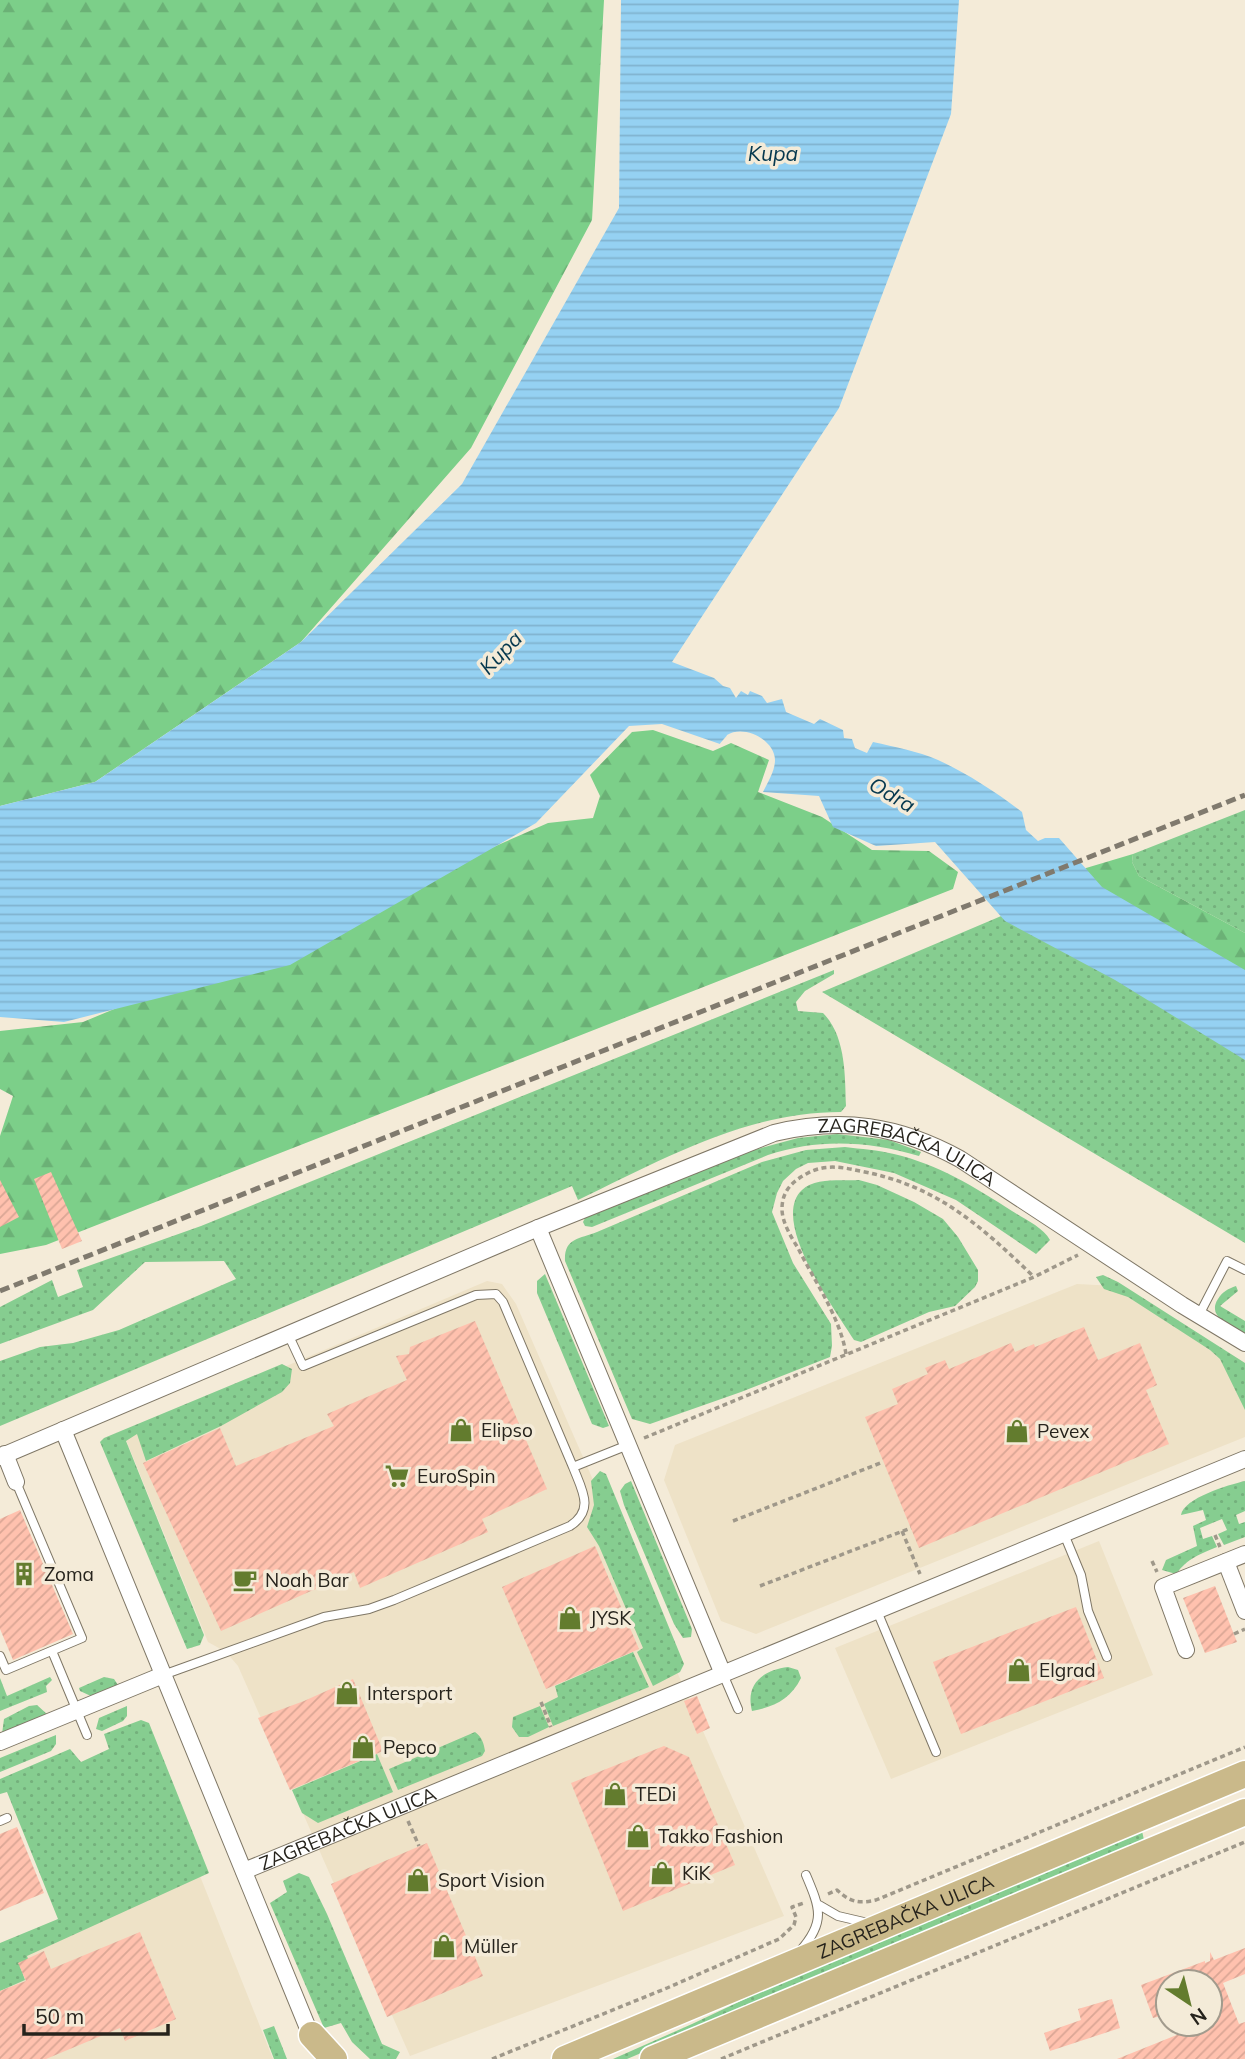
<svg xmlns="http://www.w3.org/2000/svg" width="1245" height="2059" viewBox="0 0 1245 2059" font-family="Mulish,sans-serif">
  <defs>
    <pattern id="grass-dots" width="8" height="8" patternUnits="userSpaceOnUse" patternTransform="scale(1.75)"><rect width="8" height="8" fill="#86cd90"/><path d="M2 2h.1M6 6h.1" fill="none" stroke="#74b07c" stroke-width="1.8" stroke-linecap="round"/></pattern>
    <pattern id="forest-firs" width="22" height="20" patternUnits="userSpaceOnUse" patternTransform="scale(1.75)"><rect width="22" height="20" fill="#7ccf89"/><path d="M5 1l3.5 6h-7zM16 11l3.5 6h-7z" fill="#6bb176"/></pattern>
    <pattern id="water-rules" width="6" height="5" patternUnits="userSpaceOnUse" patternTransform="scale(1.75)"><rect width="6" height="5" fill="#95d1f2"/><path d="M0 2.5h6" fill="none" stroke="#80b3cf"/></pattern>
    <pattern id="building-hatch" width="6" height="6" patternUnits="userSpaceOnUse" patternTransform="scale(1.75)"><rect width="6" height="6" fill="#ffc1ae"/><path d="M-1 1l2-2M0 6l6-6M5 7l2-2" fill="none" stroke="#daa695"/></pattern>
  </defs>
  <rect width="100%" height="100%" fill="#f4ebd8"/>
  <!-- built -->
  <path fill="#eee2c7" d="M487,1281L502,1284L516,1304L784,1916L410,2056L238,1666L226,1652L208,1642L124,1435Z
    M1077,1284L1116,1286L1245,1363V1437L756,1634L721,1621L664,1480L675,1445Z
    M1099,1541L1153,1675L891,1779L835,1648Z
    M200,1876L273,2059H0V1961Z"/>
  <!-- grass -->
  <path fill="url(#grass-dots)" d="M1245,810V933L1139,876L1132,862L1133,854Z
    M1013,911L1245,1049V1243L822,992Z
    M834,970V974L805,991L796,1002L798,1011L823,1013C846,1036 845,1076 846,1106L841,1112C745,1112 662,1160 578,1200L572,1186L0,1426V1361L40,1347L73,1343L119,1330L236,1279L224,1261L145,1262L93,1310L0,1344V1307L52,1280L58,1297L83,1287L77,1270L201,1226Z
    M837,1134L889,1140L921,1152L919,1156C869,1141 818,1138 768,1155L592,1227L585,1226L583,1222L585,1218L754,1150L798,1138Z
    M845,1147C861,1149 878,1150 894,1154C937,1164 975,1187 1012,1211C1024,1219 1043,1227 1050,1240L1036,1254L956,1200L894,1173L835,1161L808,1163L796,1169L783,1181L777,1193L772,1212L793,1263L831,1324L832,1346L830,1357L741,1392L650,1424L632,1419L565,1261C564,1238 579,1239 597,1232L762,1162L806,1150Z
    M859,1180L877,1185L914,1202L943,1219L958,1237L978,1270V1281L975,1287L955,1306L929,1312L861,1342L854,1340C836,1311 769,1221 802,1190C815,1177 842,1181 859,1180Z
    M545,1274L609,1426L603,1428L592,1424L537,1293V1281Z
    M1103,1275L1118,1282L1245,1363V1410L1220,1359L1210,1350L1128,1297L1104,1289L1096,1277Z
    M1236,1286L1238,1291L1220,1306L1245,1321V1335C1232,1326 1206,1317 1218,1299C1223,1291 1228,1289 1236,1286Z
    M282,1364L292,1369L290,1383L282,1392L221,1426L146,1461L137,1434L126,1441L204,1635L200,1645L187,1649L100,1442L104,1438Z
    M600,1471L606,1474L684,1664L680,1672L653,1686L637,1652L643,1648L599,1546L587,1527L594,1505L591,1481Z
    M631,1481L692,1629L691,1637L683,1638L674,1624L624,1505L620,1491L625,1484Z
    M1245,1481V1511L1236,1515L1239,1524L1245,1522V1537L1224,1545L1218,1534L1227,1530L1222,1519L1200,1528L1203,1539L1212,1536L1217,1547C1200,1554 1188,1558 1176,1574L1162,1570L1166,1560L1197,1546L1193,1526L1206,1520L1203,1510L1181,1515C1184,1498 1228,1485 1245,1481Z
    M633,1652L649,1687L553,1726L544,1704L558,1697L555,1686Z
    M788,1667L798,1670L801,1678C791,1699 774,1707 752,1711C745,1684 763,1670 788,1667Z
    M50,1677L52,1680L46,1686L47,1692L0,1711V1678L7,1696Z
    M104,1677L114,1679L118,1685L93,1697L80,1691L79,1688Z
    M37,1705L48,1715L2,1734L4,1719L29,1706Z
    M127,1706V1716L123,1721L102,1731L96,1729L99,1718Z
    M540,1706L549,1727L528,1737H519L512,1727L513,1717Z
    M141,1720L149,1723L209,1873L27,1956L29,1962L20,1966L25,1980L0,1991V1943L58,1919L7,1792L0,1794V1779L70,1749L81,1762L109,1749L104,1734Z
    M475,1732C482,1737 484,1744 485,1751L482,1756L398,1790L389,1769Z
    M56,1735V1744L51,1751L0,1772V1758Z
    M377,1754L393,1792L318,1823L302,1813L292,1790Z
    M1136,1831H1142L1144,1840L627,2059H613L692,2024L800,1973Z
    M299,1873L309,1877L327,1914L382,2044L400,2052L396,2059H370L352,2042L341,2023L324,2028L270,1903L287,1892L283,1881Z
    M274,2026L287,2059H274L263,2030Z"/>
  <!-- forest -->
  <path fill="url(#forest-firs)" d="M0,0H604L592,220L471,448L301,642L95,782L0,806Z
    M653,730L713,751L731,743L769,760L758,792L822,817L872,850L929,851L958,872L953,889L46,1245L0,1254V1136L13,1096L0,1089V1031L83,1022L309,928L548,823L593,818L600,796L590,775L632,732Z
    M1133,854L1132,862L1139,876L1245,933V972L1108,898L1076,871Z"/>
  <!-- water -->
  <path fill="url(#water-rules)" d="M621,0H959L951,114L839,408L672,662L714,678L723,686L730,688L736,698L741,691L748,695L750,691L762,696L767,703L782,699L786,712L814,724L820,719L843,730L844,738L852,739L855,748L867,753L873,742C895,747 917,751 938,760C965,772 999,794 1022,812L1026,830L1038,841L1045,838H1059L1102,887L1245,970V1060L1115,980L1005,921L935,842L876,846L833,827L819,796L763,792C768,782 775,771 775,760C775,740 744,724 727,735C727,736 720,743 720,744L662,724L629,726L536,823L290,965L64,1022L0,1017V806L95,782L301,642L462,484L619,208Z"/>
  <!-- building -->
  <path fill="url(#building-hatch)" d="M51,1172L82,1241L62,1249L34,1179Z
    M0,1180L19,1217L0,1227Z
    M475,1321L547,1489L482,1519L488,1532L360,1588L354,1572L221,1631L143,1463L220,1428L236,1466L334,1426L327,1414L407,1380L396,1356L409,1354L410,1347Z
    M1084,1327L1098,1360L1140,1343L1157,1385L1146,1390L1169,1444L919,1548L865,1417L898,1404L892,1389L928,1374L925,1368L945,1360L949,1369L1011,1343L1015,1352L1034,1344L1035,1347Z
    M20,1510L73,1634L13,1660L0,1629V1519Z
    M595,1546L639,1649L546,1689L502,1587Z
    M1215,1586L1237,1642L1205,1653L1183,1598Z
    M1076,1607L1104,1678L961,1734L933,1662Z
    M353,1679L383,1751L290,1790L258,1718L304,1701Z
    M697,1696L710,1728L697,1734L684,1701Z
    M664,1746L689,1757L735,1865L623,1911L571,1783Z
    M17,1827L44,1893L0,1911V1834Z
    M427,1843L483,1976L387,2017L331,1884Z
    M140,1932L176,2019L125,2041L120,2028L46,2059H0V1991L26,1981L18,1963L44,1951L51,1969Z
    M1245,1948V1974L1223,1983L1239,2024L1245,2022V2059H1117L1204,2024H1210V1982H1168V2014L1153,2018L1141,1985L1205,1961V1963L1210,1961V1952L1214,1960Z
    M1112,1999L1120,2028L1050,2051L1044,2033L1081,2020L1078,2009Z"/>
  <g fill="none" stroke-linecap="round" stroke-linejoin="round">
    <!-- lane casing -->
    <g stroke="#7f7766" stroke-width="10">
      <path id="lane" d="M1199,1315L1227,1261L1245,1270
        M288,1334L303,1366L476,1295L496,1294L503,1302L573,1467
        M1064,1534L1081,1575L1088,1611L1107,1657
        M877,1611L936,1752
        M52,1651L87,1735
        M0,1656L6,1670L82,1638L16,1482
        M723,1674L738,1709
        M163,1675L324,1617L369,1609L394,1600L570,1526C595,1510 582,1490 573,1467L628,1445
        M0,1821L7,1818
        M819,1905L838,1916L868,1923
        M800,1951C826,1922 820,1908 806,1875"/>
    </g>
    <!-- street casing -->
    <g stroke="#7f7766" stroke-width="18">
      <g id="street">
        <path d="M538,1228L723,1674"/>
        <path d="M63,1430L314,2043"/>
        <path d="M5,1454L16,1482"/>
        <path id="s1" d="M0,1457L538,1228L774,1133C842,1117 898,1125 960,1159L1182,1305L1245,1343"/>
        <path d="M1226,1562L1245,1611"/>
        <path d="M1186,1650L1163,1587L1245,1554"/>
        <path d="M0,1742L163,1675"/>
        <path id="s2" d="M244,1871L1245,1459"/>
      </g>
    </g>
    <!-- primary casing -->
    <g stroke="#fff" stroke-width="29">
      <g id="primary">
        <path d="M312,2035L334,2059"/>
        <path id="s3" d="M565,2059L1245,1774"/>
        <path d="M653,2059L1245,1812"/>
      </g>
    </g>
    <!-- path -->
    <path stroke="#9f988a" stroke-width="3.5" stroke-dasharray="5 3.5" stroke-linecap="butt" d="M846,1354C840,1317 815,1282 798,1248C791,1237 782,1222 782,1209C782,1190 793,1181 808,1173C825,1164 842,1167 860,1171C936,1185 980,1225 1034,1277
      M644,1438L1034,1277L1078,1255
      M733,1521L883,1462
      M902,1531L920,1574
      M1215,1535L1220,1547
      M1152,1561L1157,1572
      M760,1586L911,1528
      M1234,1634L1245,1629
      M541,1702L551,1727
      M408,1821L419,1846
      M828,1894L837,1890C850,1902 858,1904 876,1900L1245,1747
      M492,2059L667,1988L779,1939L794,1925L796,1917L792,1907L804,1903
      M721,2059L1245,1842"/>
    <!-- lane -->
    <use href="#lane" stroke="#fff" stroke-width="8"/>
    <!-- street -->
    <use href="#street" stroke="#fff" stroke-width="16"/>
    <!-- primary -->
    <use href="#primary" stroke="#cab98a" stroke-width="26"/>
    <!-- rail -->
    <path stroke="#807a6e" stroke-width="5" stroke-dasharray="10 5" stroke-linecap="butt" d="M0,1291L1245,795"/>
  </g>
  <!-- icons -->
  <defs>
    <g id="shop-bare" transform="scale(1.89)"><path d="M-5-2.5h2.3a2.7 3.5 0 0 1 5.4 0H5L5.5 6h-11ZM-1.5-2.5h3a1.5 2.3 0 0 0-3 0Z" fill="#637c2e" stroke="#f4ebd8" stroke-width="2.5" paint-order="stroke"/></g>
    <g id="supermarket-bare" transform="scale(1.89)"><path d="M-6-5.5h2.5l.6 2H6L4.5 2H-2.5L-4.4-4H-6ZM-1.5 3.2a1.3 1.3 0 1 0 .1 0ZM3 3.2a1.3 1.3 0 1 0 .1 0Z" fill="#637c2e" stroke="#f4ebd8" stroke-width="2.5" paint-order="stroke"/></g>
    <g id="building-bare" transform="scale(1.89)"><path d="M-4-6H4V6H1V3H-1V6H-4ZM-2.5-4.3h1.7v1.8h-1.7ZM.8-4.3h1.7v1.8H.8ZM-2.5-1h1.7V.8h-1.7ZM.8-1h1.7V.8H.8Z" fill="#637c2e" stroke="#f4ebd8" stroke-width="2.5" paint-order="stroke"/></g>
    <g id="cafe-bare" transform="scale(1.89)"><path d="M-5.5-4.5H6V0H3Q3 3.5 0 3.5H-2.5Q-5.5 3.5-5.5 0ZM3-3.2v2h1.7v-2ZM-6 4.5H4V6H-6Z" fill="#637c2e" stroke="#f4ebd8" stroke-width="2.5" paint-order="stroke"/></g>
  </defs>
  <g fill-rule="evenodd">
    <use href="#shop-bare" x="461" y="1430"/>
    <use href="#shop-bare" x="1017" y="1431"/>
    <use href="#supermarket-bare" x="397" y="1476"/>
    <use href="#building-bare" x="24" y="1574"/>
    <use href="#cafe-bare" x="245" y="1580"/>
    <use href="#shop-bare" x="570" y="1618"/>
    <use href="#shop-bare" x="1019" y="1670"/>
    <use href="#shop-bare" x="347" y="1693"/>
    <use href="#shop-bare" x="363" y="1747"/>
    <use href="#shop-bare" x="615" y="1794"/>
    <use href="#shop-bare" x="638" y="1836"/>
    <use href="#shop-bare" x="662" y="1873"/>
    <use href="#shop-bare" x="418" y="1880"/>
    <use href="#shop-bare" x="444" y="1946"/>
  </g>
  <g text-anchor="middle" stroke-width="7" stroke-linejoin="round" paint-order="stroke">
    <!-- street labels -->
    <g font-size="19" fill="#26231c" stroke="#f4ebd8">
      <text dy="7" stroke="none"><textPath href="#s1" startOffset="978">ZAGREBAČKA ULICA</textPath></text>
      <text dy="7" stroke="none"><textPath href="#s2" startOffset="112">ZAGREBAČKA ULICA</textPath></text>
      <text dy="7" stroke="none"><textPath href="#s3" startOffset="369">ZAGREBAČKA ULICA</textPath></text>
    </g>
    <!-- poi labels -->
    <g font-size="19" fill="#26231c" stroke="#f4ebd8" text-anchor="start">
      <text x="481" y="1437">Elipso</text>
      <text x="1037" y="1438">Pevex</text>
      <text x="417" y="1483">EuroSpin</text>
      <text x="44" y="1581">Zoma</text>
      <text x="265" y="1587">Noah Bar</text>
      <text x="590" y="1625">JYSK</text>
      <text x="1039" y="1677">Elgrad</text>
      <text x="367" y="1700">Intersport</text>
      <text x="383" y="1754">Pepco</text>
      <text x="635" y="1801">TEDi</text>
      <text x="658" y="1843">Takko Fashion</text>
      <text x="682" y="1880">KiK</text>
      <text x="438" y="1887">Sport Vision</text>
      <text x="464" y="1953">Müller</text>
    </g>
    <!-- water labels -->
    <g font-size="21" font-style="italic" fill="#05384e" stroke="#f4ebd8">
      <text x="773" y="161">Kupa</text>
      <text transform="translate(501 653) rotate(-46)" y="7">Kupa</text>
      <text transform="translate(892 795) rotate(30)" y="7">Odra</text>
    </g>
  </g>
  <!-- north arrow -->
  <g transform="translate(1189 2003) rotate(145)"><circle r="33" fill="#f4ebd8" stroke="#a29b8d" stroke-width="2"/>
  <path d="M0-5L12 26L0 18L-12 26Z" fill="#637c2e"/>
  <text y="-10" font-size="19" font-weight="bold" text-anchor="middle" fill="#26231c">N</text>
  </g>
  <!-- scale -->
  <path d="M24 2024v10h144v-10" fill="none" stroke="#26231c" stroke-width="3.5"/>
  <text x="35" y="2024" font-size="21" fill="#26231c" stroke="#f4ebd8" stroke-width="5" paint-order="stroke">50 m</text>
</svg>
